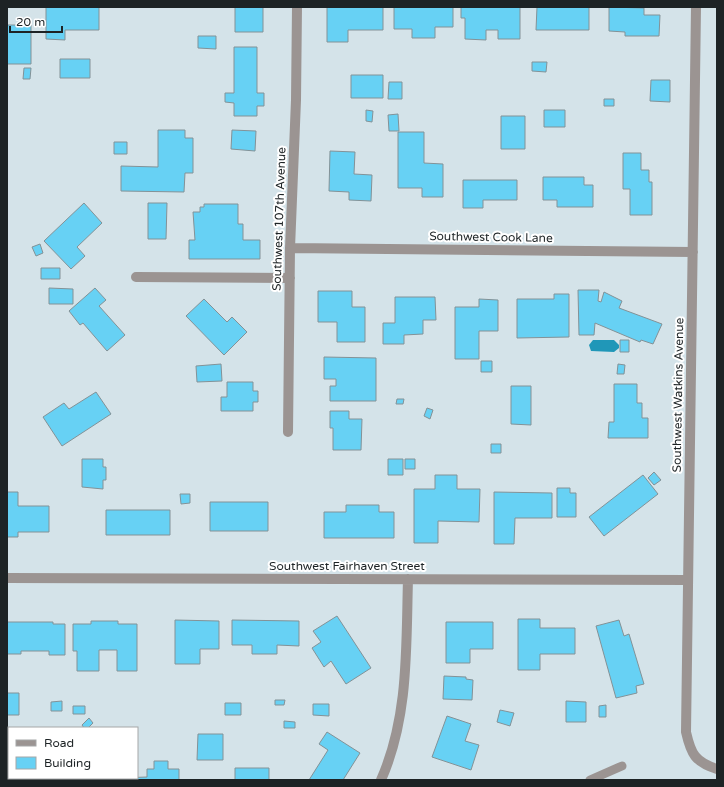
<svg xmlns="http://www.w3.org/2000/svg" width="724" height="787" viewBox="0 0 724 787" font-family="'Varela Round',sans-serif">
  <rect width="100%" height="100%" fill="#d4e3e9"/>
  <!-- water -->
  <path fill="#2097b8" d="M593,340H614L619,345V348L614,352L591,351L589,345Z"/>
  <!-- building -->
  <path fill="#67d1f4" stroke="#839297" d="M46,7H99V30H65V40L46,39Z
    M235,7H263V32H235Z
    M327,7H383V30H348V42H327Z
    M394,7H453V27H435V38H412V29H394Z
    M461,7H520V39H498V30H486V40L465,39V18H461Z
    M537,7H589V30H536Z
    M609,7L644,8V15H660L659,36H625V32L609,31Z
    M7,25H31V64H7Z
    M198,36H216V49L198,48Z
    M234,47H257V93H264V106H257V116H234V103L225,102V93H234Z
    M60,59H90V78H60Z
    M532,62H547L546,72L532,71Z
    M24,68H31L30,79H23Z
    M351,75H383V98H351Z
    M651,80H670V102L650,101Z
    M389,82H402V99H388Z
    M604,99H614V106H604Z
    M366,110L373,111L372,122L366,121Z
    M544,110H565V127H544Z
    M398,114L399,131H389L388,115Z
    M501,116H525V149H501Z
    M158,130H185V138H193V173H185L184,192L121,191V166L158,167Z
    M232,130L256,131L255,151L231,149Z
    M398,132H424V163L443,164V197H422V188H398Z
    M114,142H127V154H114Z
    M330,151L355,152L354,174L372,175L371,201L349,200V192L329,191Z
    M623,153H641V170H649V182H652V215H630V189H623Z
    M543,177H584V185H593V207H557V200H543Z
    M463,180H517V200H483V208H463Z
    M84,203L102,223L77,247L85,256L71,269L44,241Z
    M148,203H167L166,239H148Z
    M204,204H238V224H243V240H260V259H189V240H195L193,212H200V207H204Z
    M40,244L43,253L36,256L32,247Z
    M41,268H60V279H41Z
    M49,288L73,289V304H49Z
    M95,288L106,300L99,306L125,335L107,351L83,323L80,325L69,311Z
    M578,290H599L598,301L601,302L604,292L622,301L619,308L662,324L653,344L641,340L640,342L595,323L594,335H579Z
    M318,291H352V307H365V342H337V322H318Z
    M554,294H569V337L517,338V299H554Z
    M395,297H435L436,320H423V334L404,335V344H383V323H395Z
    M204,299L227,322L232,317L247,332L224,355L186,316Z
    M479,299L498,300V331H479V359H455V307H479Z
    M620,340H629V352H620Z
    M324,357L376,358V401H330V386H336V379H324Z
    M481,361H492V372H481Z
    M221,364L222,381L197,382L196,366Z
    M618,364L625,365L624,374H617Z
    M227,382H253V391H258V402H253V411H221V397H227Z
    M614,384H637V403H642V418H648V438H608L609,422H614Z
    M511,386H531V425L511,424Z
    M96,392L111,414L62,446L43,417L64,403L69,409Z
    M397,399H404L403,404H396Z
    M427,408L433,410L430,419L424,416Z
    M330,411H349V419H362L361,450H333V428H330Z
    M491,444H501V453H491Z
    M82,459H103V467H106V480H103V489L82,487Z
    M388,459H403V475H388Z
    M405,459H415V469H405Z
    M654,472L661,480L654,485L648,478Z
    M435,475H457V489H480L479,522L438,521V543H414V489H435Z
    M643,475L658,494L604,536L589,517Z
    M557,488H570V493H576V517H557Z
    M7,492H18V506H49V532H18V537H7Z
    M494,492L552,493V518H515L514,544H494Z
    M180,494H190V503L181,504Z
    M210,502H268V531H210Z
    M346,505H379V512H394V538H324V512H346Z
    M106,510H170V535H106Z
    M337,616L371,668L346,684L331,661L324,667L312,648L321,642L313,631Z
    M518,619H540V628H575V654H540V670H518Z
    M175,620L219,621V649H200V664H175Z
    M232,620L299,621V646L277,645V654H252V645H232Z
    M619,620L624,636L629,634L644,684L636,686L637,693L616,698L596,626Z
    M91,621H118V624H137V671H117V650H99V671H77V651H73V624H91Z
    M7,622H53V624H65V655H49V651H21V654H7Z
    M446,622H493V649H470V663H446Z
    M444,676L466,677V679L473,680L472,700L443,699Z
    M7,693H19V715H7Z
    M275,700H285L284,705H275Z
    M62,701V711H51V702Z
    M566,701L586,702V722H566Z
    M225,703H241V715H225Z
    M313,704H329V716L313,715Z
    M606,705V717H599V706Z
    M73,706H85V714H73Z
    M500,710L514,713L510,726L497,722Z
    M447,716L471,724L465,741L479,745L471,770L432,757Z
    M89,718L93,723L88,728H84L82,725Z
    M284,721L295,722V728H284Z
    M327,732L360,753L343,780H309L328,750L319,744Z
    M198,734H223V760H197Z
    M154,761H168V769H179V780H119V778L147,777V769H154Z
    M235,768H269V780H235Z
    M50,778H94V780H50Z"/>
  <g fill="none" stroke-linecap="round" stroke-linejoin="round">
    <!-- lane -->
    <path stroke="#9b9492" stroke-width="9" d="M590,780L622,766"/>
    <!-- street -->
    <path stroke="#9b9492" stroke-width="10" d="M696,7L686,732C691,754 695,762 717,769
      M290,248L693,252
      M136,277L290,278
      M288,432L290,248L296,100L297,7
      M7,578L688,580
      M381,780C409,717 406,647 408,579"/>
  </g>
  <g text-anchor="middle" stroke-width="4" stroke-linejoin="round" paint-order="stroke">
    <!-- street labels -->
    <g font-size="12" fill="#1d2325" stroke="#fff">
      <text transform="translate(279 219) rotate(-88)" y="4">Southwest 107th Avenue</text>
      <text transform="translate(491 237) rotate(1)" y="4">Southwest Cook Lane</text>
      <text transform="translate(678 395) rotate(-89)" y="4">Southwest Watkins Avenue</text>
      <text x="347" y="570">Southwest Fairhaven Street</text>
    </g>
  </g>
  <!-- border -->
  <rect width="724" height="787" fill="none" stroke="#1d2325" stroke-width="16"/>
  <!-- legend -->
  <rect x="8" y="727" width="130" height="52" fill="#ffffff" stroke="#a5a7a8"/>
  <rect x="16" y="740" width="20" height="6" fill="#9b9492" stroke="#a5a7a8"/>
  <text x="44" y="747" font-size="12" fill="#1d2325">Road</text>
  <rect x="16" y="757" width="20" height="12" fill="#67d1f4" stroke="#a5a7a8"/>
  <text x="44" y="767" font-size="12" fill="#1d2325">Building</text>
  <!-- scale -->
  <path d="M10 26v6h52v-6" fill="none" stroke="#1d2325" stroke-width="2"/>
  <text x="16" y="26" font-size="12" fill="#1d2325" stroke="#ffffff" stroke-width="3" paint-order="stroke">20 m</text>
</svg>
